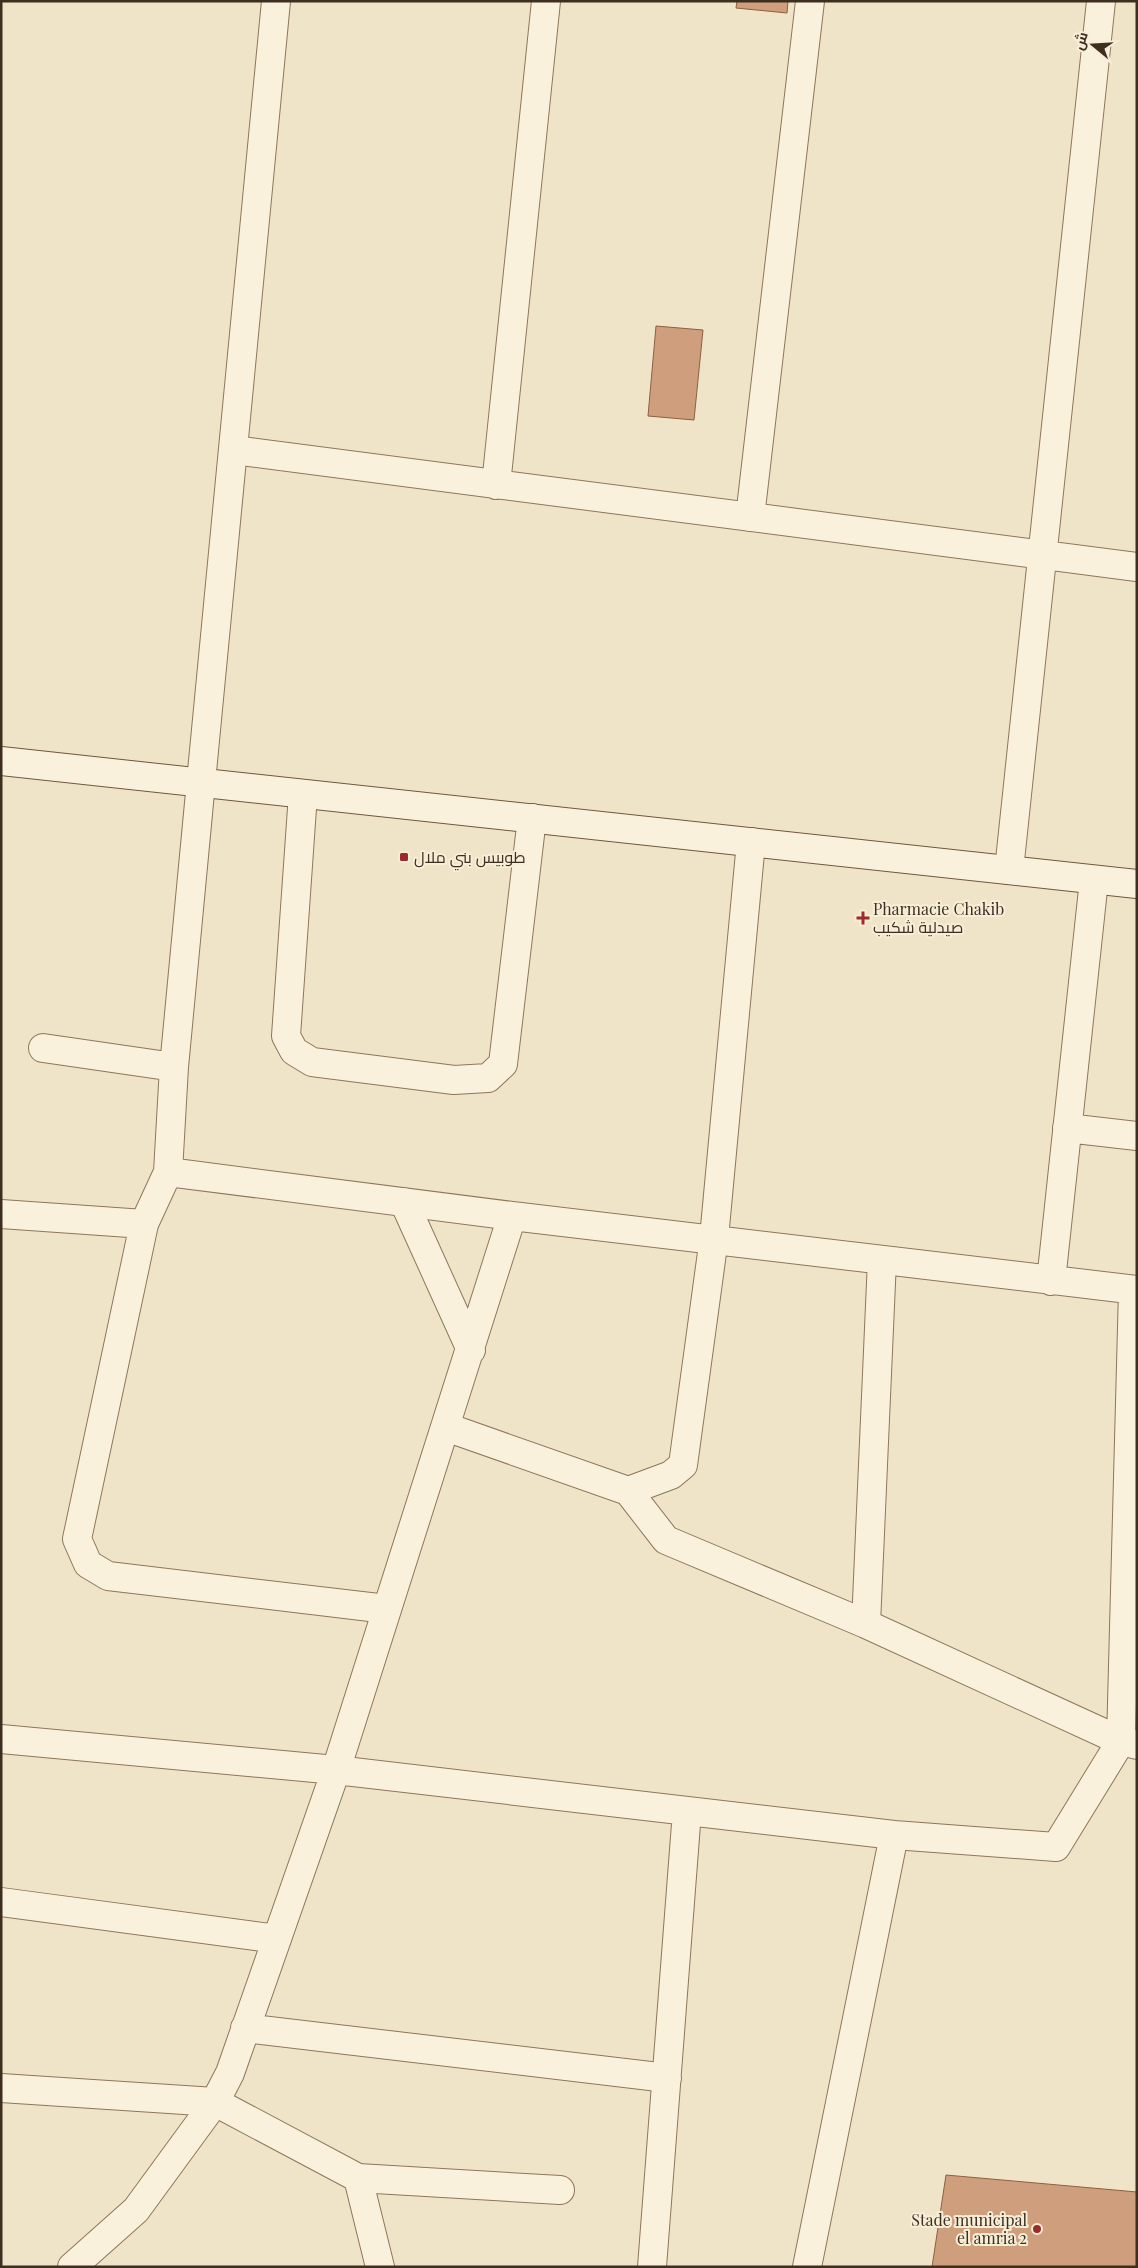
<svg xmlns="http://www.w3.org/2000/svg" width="1138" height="2268" viewBox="0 0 1138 2268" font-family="'Playfair Display',Cairo,serif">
  <rect width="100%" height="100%" fill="#f0e4c8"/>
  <!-- building -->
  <path fill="#cf9f7d" stroke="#8d5f41" d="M737,1H788L787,13L736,8Z
    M656,326L703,330L694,420L648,416Z
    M946,2175L1137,2192V2267H932Z"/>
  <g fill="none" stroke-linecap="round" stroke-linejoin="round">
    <!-- street casing -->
    <g stroke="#8d765c" stroke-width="30">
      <path id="street" d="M276,1L201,782L174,1067L168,1172L512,1216
        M233,450L1137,567
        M496,485L546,1
        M750,517L810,1
        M303,794L286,1036L294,1051L312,1062L454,1080L488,1078L503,1064L532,818
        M1009,870L1101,1
        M43,1048L174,1067
        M1067,1128L1137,1136
        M404,1202L471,1350
        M1,1214L144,1224L168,1172
        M144,1224L77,1539L88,1564L108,1576L387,1609
        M1051,1281L1094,880
        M446,1427L628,1491L666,1540L866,1624L1121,1741L1137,1745
        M628,1491L671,1475L683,1465L714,1238L751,842
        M866,1624L882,1260
        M1,1739L336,1770L894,1835L1056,1847L1121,1741L1133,1290
        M1,1902L277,1939
        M245,2028L667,2078
        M1,2088L215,2102L358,2178L560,2190
        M358,2178L380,2267
        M72,2267L136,2210L215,2102L230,2073L336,1770L512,1216L1137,1290
        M652,2267L687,1811
        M807,2267L894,1835"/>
    </g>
    <!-- secondary casing -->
    <g stroke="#6f573f" stroke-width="30">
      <path id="secondary" d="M1,761L1137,884"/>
    </g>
    <!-- street -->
    <use href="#street" stroke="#faf1dc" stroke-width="28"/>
    <!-- secondary -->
    <use href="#secondary" stroke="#faf1dc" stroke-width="28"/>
  </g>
  <!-- markers -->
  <g fill="#9e2a2b" stroke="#f7eed8" stroke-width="2">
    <rect x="399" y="852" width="10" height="10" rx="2.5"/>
    <path d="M860.5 910.5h5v5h5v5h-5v5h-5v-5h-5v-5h5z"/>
    <circle cx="1037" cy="2229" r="5"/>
  </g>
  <g text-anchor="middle" stroke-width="4" stroke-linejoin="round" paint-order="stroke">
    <!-- poi labels -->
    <g font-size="16" fill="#3d2e20" stroke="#f7eed8" text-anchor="start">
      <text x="414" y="863">طوبيس بني ملال</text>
      <text x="873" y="915">Pharmacie Chakib<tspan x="873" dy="18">صيدلية شكيب</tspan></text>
      <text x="1027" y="2226" text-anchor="end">Stade municipal<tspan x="1027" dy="18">el amria 2</tspan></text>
    </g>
  </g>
  <!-- border -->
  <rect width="1138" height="2268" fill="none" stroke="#3d2e20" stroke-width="5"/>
  <!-- north arrow -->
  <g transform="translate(1093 45) rotate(288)" stroke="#f7eed8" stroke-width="4" paint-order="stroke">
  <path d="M0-4L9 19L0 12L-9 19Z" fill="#3d2e20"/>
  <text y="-8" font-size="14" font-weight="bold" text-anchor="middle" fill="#3d2e20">ش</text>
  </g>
</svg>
